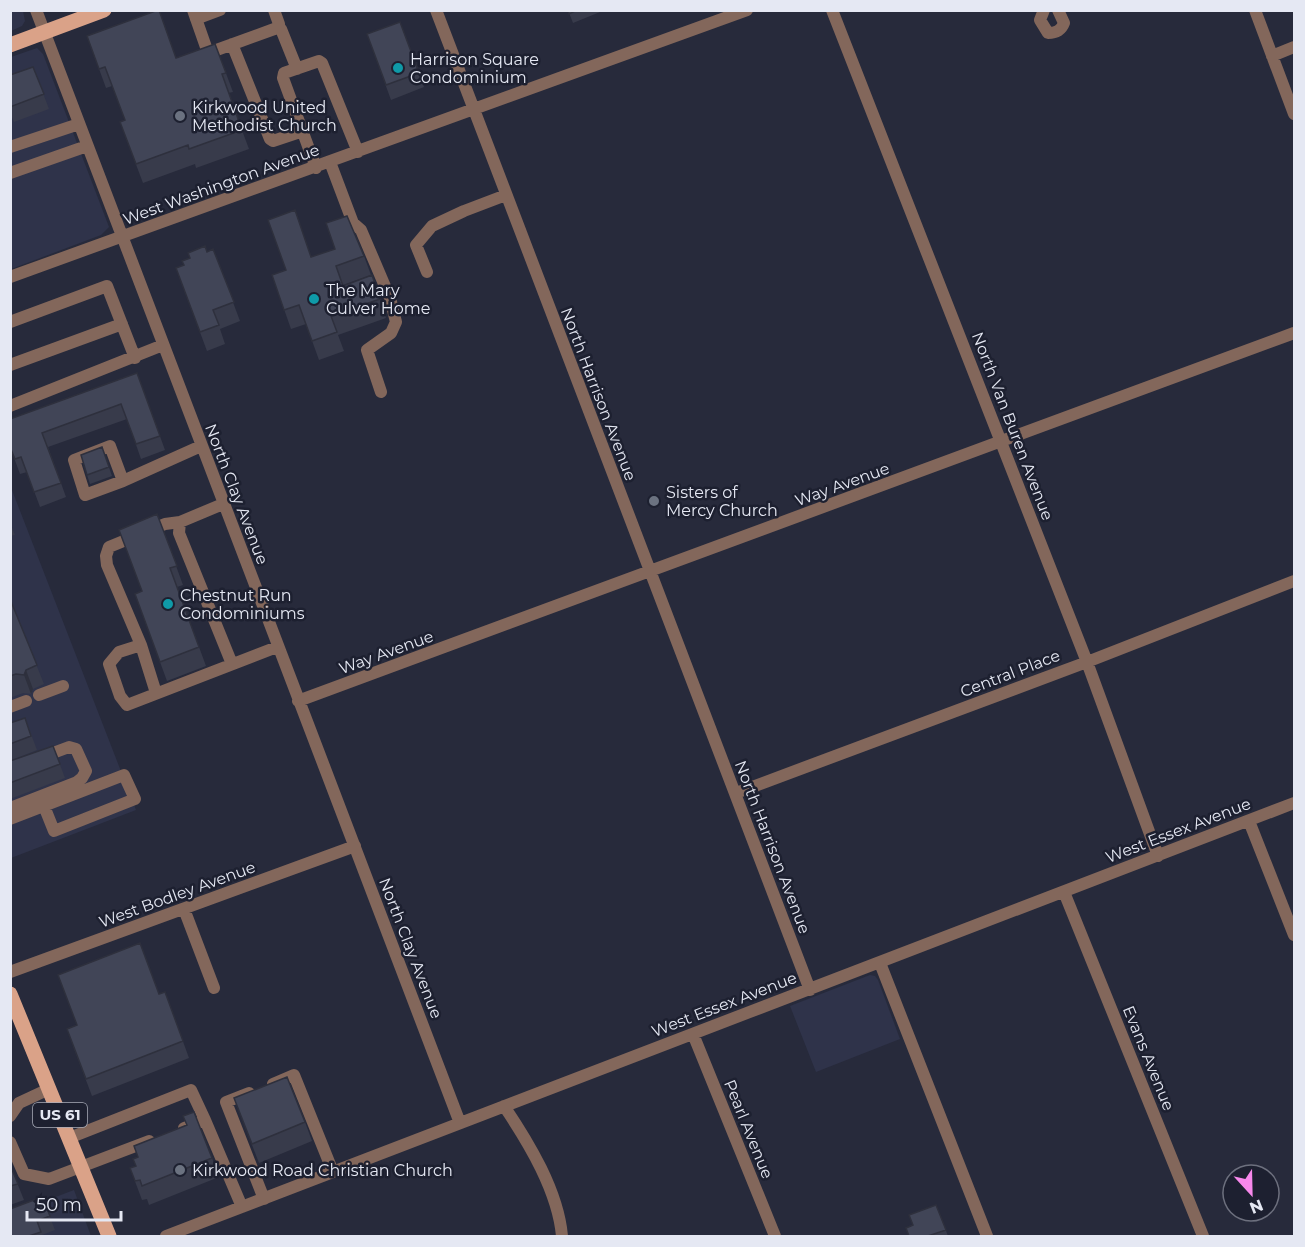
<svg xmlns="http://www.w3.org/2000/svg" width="1305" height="1247" viewBox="0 0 1305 1247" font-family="Montserrat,sans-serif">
  <rect width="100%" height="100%" fill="#272a3b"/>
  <!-- built -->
  <path fill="#2f334a" d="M11,10L23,11L25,21L22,26L11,31Z
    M37,48L43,54L109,227L101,235L11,269V57Z
    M10,485L136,810L11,858H10Z
    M870,975L875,976L878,980L900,1039L816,1072L790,1006Z
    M74,1190L91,1236H11V1214Z"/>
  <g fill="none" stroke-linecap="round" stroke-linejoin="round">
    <!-- minor -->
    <path stroke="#83675b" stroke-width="12" d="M36,10L460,1123
      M193,10L207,50L211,52L277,28L281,29L297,69
      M274,10L279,24L277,28
      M436,10L810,990
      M832,10L1087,662L1158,856
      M1044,10L1040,20L1048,33C1056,33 1061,31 1064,23L1058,10
      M1255,10L1294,114
      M196,19L220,10
      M232,44L270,139L273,141L303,131
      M1272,56L1294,47
      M10,147L79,124
      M330,162L353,223L361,230L390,298L396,322L391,333L367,350L381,392
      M316,168L283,78L284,73L319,61L322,63L358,152
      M10,173L87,146
      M427,272L416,245L432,226L464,211L506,195
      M10,277L747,10
      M10,322L107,286L135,358
      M10,365L122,324
      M10,406L163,345
      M123,481L85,495L74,460L110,446L123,481L201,446
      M223,504L180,522L179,533L232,664
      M141,645L119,652L109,664L120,696L127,705L277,647
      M156,693L141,645L107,565L106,556L109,547L165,524L180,522
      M39,695L63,686
      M298,701L1294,333
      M10,707L26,701
      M10,769L69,747L76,749L86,771L82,778L77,782L10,808
      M736,793L1087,662L1294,581
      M10,819L124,775L135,799L54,831L44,806
      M1249,821L1294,935
      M1064,892L1203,1236
      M184,909L214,988
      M880,963L987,1236
      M10,972L355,846
      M693,1034L775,1236
      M273,1084L294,1075L333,1172
      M249,1093L226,1102L264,1199
      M504,1106C529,1143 558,1191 562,1236
      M10,1116L19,1103L49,1089
      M205,1120L242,1207
      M69,1138L191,1090L205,1120L184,1128
      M10,1142L24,1174L49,1179L149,1141
      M166,1236L1294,803"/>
    <!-- major -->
    <path stroke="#daa288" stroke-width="15" d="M10,45L104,10
      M10,994L109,1236"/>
  </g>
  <!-- wall -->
  <path fill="#383b4b" d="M568,10H605L573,23Z
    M400,22L424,87L391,100L367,34Z
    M87,36L176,58L215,44L233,92L228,93L249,149L196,168L195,164L143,183L120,122L125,120L112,86L106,88Z
    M33,67L49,109L14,122L10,113V75Z
    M213,249L240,321L220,329L225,344L207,351L176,268L184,265L207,252Z
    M364,256L371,275L343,285V286L372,275L386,318L338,335L344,351L319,360L306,324L291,329L272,275L286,270L312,257Z
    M137,373L165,450L141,459L127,419L48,447L66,497L40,507L27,472L20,474L10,447Z
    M102,447L112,476L90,484L87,475Z
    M157,514L183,585L177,587L206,666L167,681L135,594L142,591Z
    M10,523L15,535L10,536Z
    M10,599L44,684L33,689L31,694L23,693L10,698Z
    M25,718L37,750L10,761V723Z
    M53,746L65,778L10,799V761Z
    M165,992L189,1058L92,1096L73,1046L159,994Z
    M234,1098L305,1122L312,1141L259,1163Z
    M212,1158L219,1177L149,1205L147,1199L142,1200L130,1168Z
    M10,1165L24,1200L10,1205Z
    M42,1197L55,1230L42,1235V1236H10Z
    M936,1205L948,1236H909L912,1225Z"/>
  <!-- shaded-wall -->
  <path fill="#2e303d" d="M372,275L379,294L386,318L380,299Z
    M26,670L33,689L31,694L24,675Z"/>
  <!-- building -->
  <path fill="#414557" stroke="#2e303d" stroke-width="1.5" d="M158,10H159L176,58L215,44L226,73L222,74L242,130L189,149L188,145L136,164L120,122L125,120L105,67L99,69L87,36Z
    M568,10H577L569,14Z
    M400,22L419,73L386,85L367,34Z
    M33,67L44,94L10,107V75Z
    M295,210L311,257L335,249L326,223L347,216L364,256L336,266L343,286L372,275L380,299L331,316L337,332L312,341L299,305L284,310L272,275L286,270L268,220Z
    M205,246L207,252L213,249L234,302L213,310L219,325L200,332L176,268L184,265L182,261L190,258L188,253Z
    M137,373L160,436L136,444L121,404L42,433L61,483L34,492L21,457L15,459L10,447V419Z
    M102,447L109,467L87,475L81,455Z
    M157,514L177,566L170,568L199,647L160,662L135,594L142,591L119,530Z
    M10,599L37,665L26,670L24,675L16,674L10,676Z
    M25,718L31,736L10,744V723Z
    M53,746L60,764L10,783V761Z
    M140,943L159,994L165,992L183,1041L86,1079L67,1029L77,1025L58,975Z
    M287,1077L305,1122L252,1144L234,1098Z
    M194,1112L212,1158L142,1186L140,1180L135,1181L130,1168L136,1166L133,1159L138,1157L134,1146L187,1125L183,1116Z
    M10,1165L18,1184L10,1186Z
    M42,1197L50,1216L37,1221L41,1232L29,1236H10V1209Z
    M936,1205L946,1230L928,1236H909L906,1228L913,1225L909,1215Z"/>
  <!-- markers -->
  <g fill="#0f9aa8" stroke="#1d2030" stroke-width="2">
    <circle cx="398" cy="68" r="6"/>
    <circle cx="314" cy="299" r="6"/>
    <circle cx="168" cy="604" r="6"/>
  </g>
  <g fill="#6b7280" stroke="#1d2030" stroke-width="2">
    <circle cx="180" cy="116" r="6"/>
    <circle cx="654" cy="501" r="6"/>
    <circle cx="180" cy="1170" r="6"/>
  </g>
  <g text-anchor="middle" stroke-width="5" stroke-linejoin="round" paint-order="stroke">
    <!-- shield labels -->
    <rect fill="#1d2030" stroke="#a9acb8" stroke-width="1.5" x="33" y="1103" width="54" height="24" rx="4.5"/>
    <g font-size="15" font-weight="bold" fill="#e5e8f3">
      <text x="60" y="1120">US 61</text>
    </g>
    <!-- poi labels -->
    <g font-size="16" fill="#e5e8f3" stroke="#1d2030" text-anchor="start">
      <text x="410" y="65">Harrison Square<tspan x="410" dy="18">Condominium</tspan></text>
      <text x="192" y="113">Kirkwood United<tspan x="192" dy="18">Methodist Church</tspan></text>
      <text x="326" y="296">The Mary<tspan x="326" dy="18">Culver Home</tspan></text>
      <text x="666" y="498">Sisters of<tspan x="666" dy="18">Mercy Church</tspan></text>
      <text x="180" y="601">Chestnut Run<tspan x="180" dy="18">Condominiums</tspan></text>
      <text x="192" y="1176">Kirkwood Road Christian Church</text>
    </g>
    <!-- street labels -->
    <g font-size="16" fill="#e5e8f3" stroke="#1d2030">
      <text transform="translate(221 184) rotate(-20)" y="6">West Washington Avenue</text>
      <text transform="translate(599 394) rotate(69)" y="6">North Harrison Avenue</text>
      <text transform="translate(1013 426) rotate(69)" y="6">North Van Buren Avenue</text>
      <text transform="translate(842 484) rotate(-20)" y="6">Way Avenue</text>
      <text transform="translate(237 494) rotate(69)" y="6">North Clay Avenue</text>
      <text transform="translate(386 652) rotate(-20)" y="6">Way Avenue</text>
      <text transform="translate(1010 673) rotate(-21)" y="6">Central Place</text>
      <text transform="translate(1178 830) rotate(-21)" y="6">West Essex Avenue</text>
      <text transform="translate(773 847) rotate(69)" y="6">North Harrison Avenue</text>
      <text transform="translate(177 894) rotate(-20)" y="6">West Bodley Avenue</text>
      <text transform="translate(411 948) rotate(69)" y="6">North Clay Avenue</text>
      <text transform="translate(724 1004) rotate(-21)" y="6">West Essex Avenue</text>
      <text transform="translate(1149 1058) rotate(68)" y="6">Evans Avenue</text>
      <text transform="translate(749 1129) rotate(68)" y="6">Pearl Avenue</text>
    </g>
  </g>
  <!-- border -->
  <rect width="1305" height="1247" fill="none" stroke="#e5e8f3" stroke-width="24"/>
  <!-- north arrow -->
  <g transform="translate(1251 1193) rotate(158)"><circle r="28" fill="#1d2030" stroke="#6d707e" stroke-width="1.5"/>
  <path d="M0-4.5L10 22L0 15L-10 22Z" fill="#f788eb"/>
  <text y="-9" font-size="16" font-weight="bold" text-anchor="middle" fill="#e5e8f3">N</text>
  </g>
  <!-- scale -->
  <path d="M27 1211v9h94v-9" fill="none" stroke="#e5e8f3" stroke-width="3"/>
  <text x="36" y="1211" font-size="18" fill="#e5e8f3" stroke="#1d2030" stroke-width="4.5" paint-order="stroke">50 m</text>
</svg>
